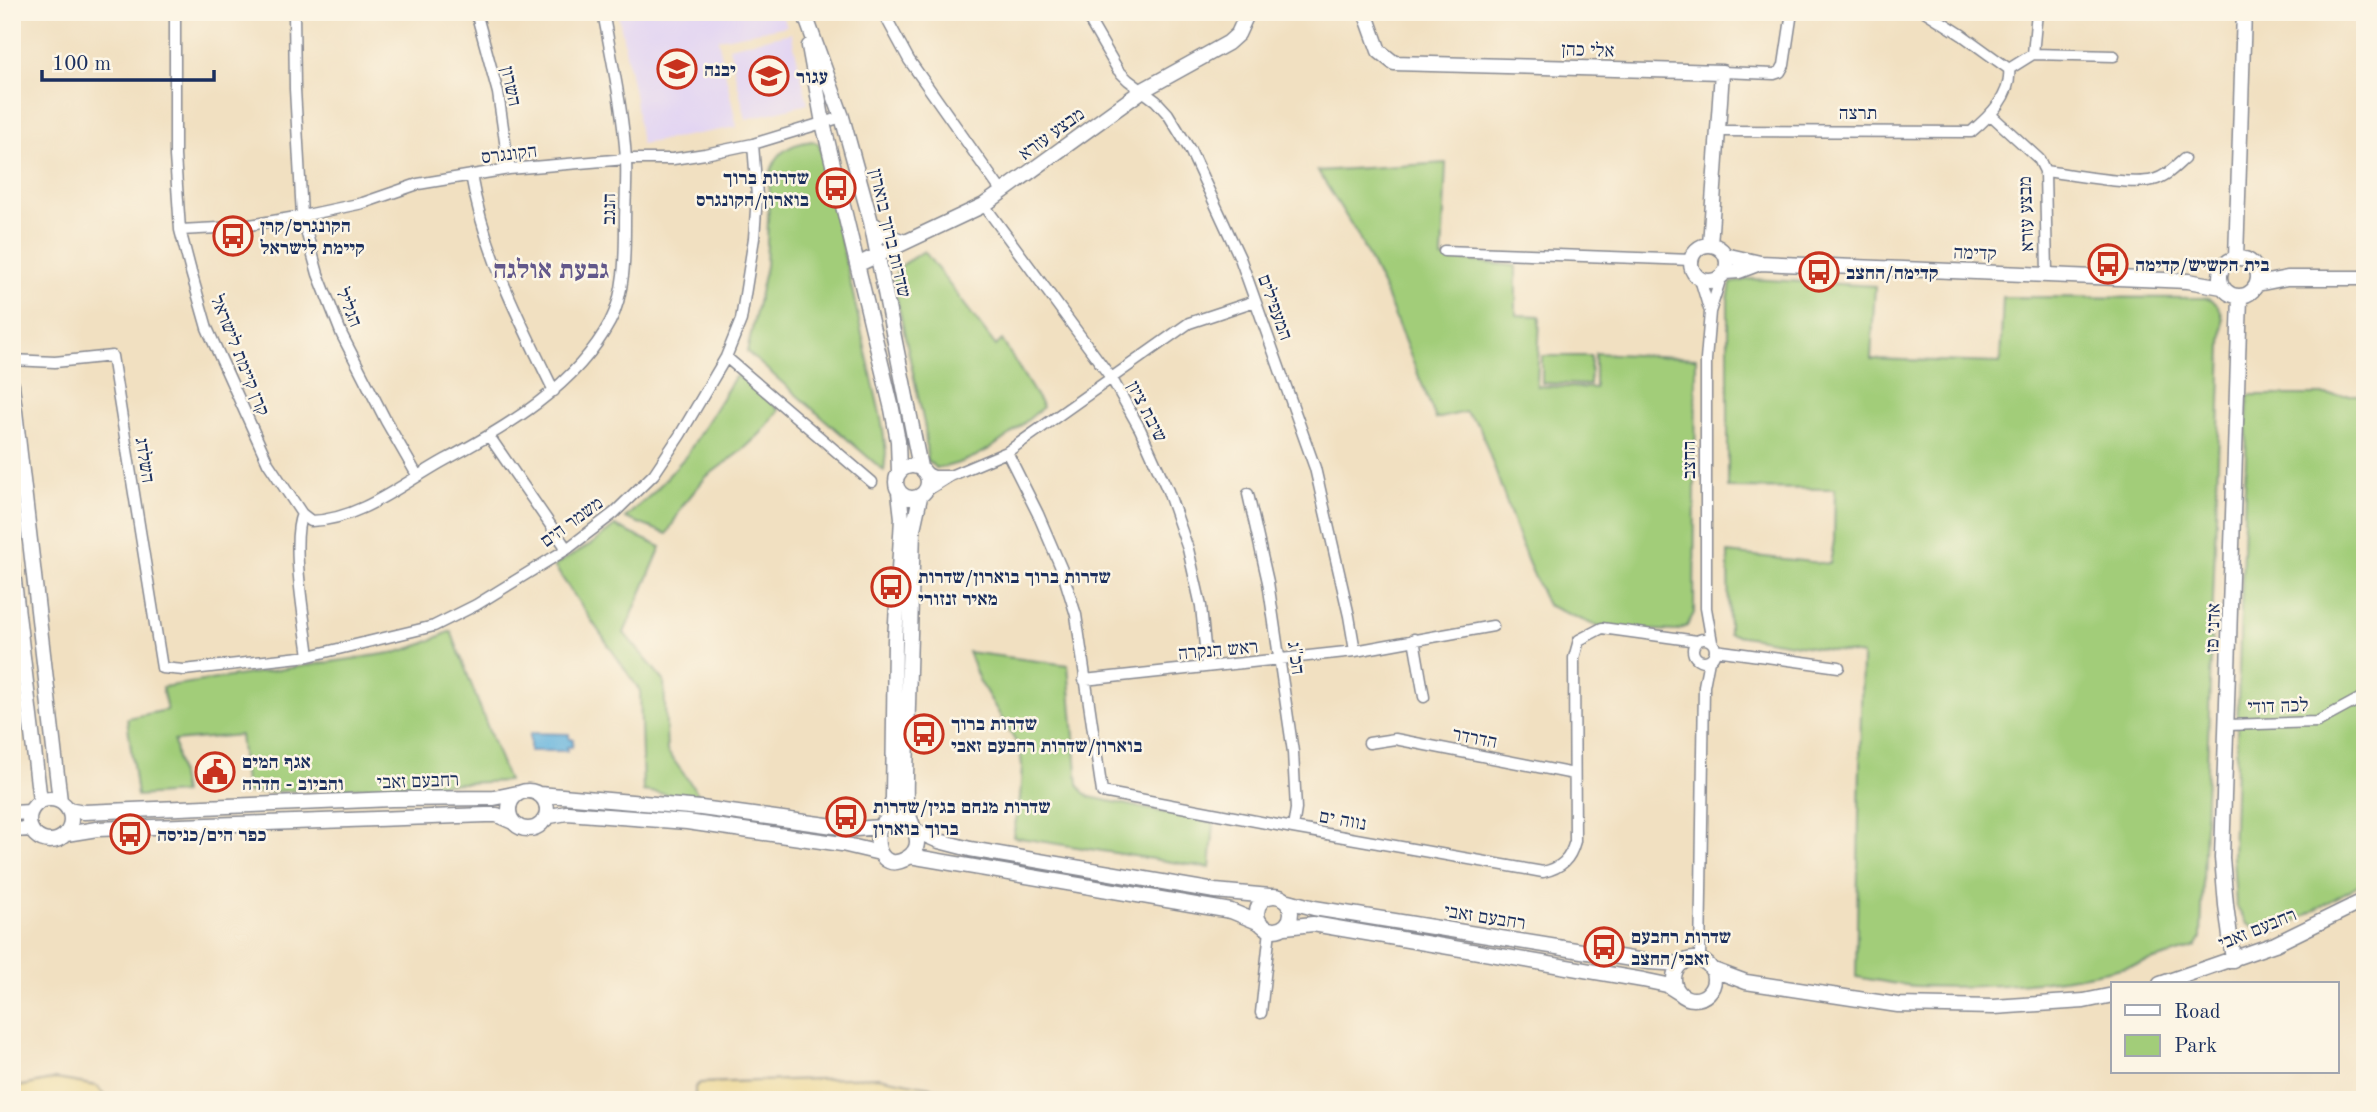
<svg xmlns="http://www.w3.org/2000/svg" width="2377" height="1112" viewBox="0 0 2377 1112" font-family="'Old Standard TT','Frank Ruhl Libre',serif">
  <rect width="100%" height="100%" fill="#fcf5e5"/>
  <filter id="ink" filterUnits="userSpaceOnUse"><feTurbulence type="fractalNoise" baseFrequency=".0143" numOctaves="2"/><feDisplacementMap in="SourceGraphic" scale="14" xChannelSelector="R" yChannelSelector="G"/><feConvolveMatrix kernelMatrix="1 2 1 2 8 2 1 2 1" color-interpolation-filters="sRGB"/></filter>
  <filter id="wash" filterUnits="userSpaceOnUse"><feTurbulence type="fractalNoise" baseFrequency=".00686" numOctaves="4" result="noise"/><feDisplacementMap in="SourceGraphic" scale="28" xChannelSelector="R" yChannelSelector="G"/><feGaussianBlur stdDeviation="1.57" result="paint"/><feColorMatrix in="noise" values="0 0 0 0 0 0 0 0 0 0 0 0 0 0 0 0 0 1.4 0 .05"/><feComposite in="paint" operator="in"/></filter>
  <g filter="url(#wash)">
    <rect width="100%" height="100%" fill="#f1e0c1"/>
    <!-- built -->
    <path fill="#e2d4f3" d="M618,12H780L787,26L718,39L737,127L641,144L635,99Z
      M791,33L808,104L746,119L729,47Z"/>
    <!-- green -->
    <path fill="#a2cd79" stroke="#5e7e6c" stroke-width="2" d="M812,141L819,144L821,152L882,423L886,452L884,471L747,352L766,266L770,175C775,152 790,144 812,141Z
      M1446,163L1442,258L1516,266V315L1540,316L1537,386L1595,388V353L1696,358L1694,613L1687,626L1677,631L1601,628L1547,605L1527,560L1479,425L1465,412L1436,419L1382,285L1357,234L1318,171Z
      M924,251L996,346L1002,340L1043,407C1010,435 980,463 936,468L927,460L925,428L893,281C897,265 911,259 924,251Z
      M1751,279L1875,286L1871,359L2000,363L2003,297L2205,298C2217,301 2220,307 2223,319L2201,938L2196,947C2105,978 2011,990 1915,986C1896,985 1876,980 1856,977L1862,655L1729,634L1728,553L1830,564L1834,541L1835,489L1728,488V300L1731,283Z
      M1542,356H1591L1590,385L1542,383Z
      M740,376L779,410L761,433L745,448L706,477L683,505L667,534L625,518L654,492L686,456L735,377Z
      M2248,395H2365V881L2284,928L2266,933L2247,924L2236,906L2233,856Z
      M615,526L661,547L624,633L664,681L667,751L702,799L643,791L640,691L554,566L593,543Z
      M451,631L508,781L246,793L240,735L174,741L183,793L137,796L127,718L167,710L162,687L398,652L423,644Z
      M968,652L1068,665L1078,784L1083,792L1090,797L1214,823L1210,868L1013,837L1020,798L1022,766L1020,749L979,680Z"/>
    <!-- sand -->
    <path fill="#eeda9e" stroke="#84847e" stroke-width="2" d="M878,1077L999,1100H695V1087L700,1083Z
      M56,1079L97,1086L108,1100H12V1094L18,1087Z"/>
    <!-- water -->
    <path fill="#62b2dd" stroke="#3e709e" stroke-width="2" d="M530,733L569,734V739H573L572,747H567V751H530Z"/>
  </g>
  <g filter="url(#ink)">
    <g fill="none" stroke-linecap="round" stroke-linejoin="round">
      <!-- minor casing -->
      <g stroke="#868890" stroke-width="13">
        <path id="minor" d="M175,12V156L180,230L191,272L207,328L268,463L302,514L311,521C360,520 403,483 445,460C507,427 576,386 610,322C625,294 625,255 625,223C625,202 627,181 626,159C623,110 612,61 603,12
          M294,12L295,89L302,216L318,274L342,335L386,421L417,475
          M476,12L498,93L509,169
          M883,12L909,60L1002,192
          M1088,12L1092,25L1118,70L1128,80L1156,101L1168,114L1190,150L1240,258L1315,468L1349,616L1355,651
          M2033,54L2114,56
          M2009,69L2033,54L2037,12
          M1722,72L1774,74L1780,72L1784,65L1792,12
          M1991,115L2039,159L2045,171L2047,274
          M1718,131L1971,132C1990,116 2012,95 2009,69L1962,35L1926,12
          M2045,171C2070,174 2131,186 2153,180C2166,177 2175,167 2184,159
          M471,175C484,252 520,322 554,391
          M984,205L1112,379L1140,429L1168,491L1188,549L1201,606L1207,667
          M180,230L238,227L302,216L363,203L418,184L509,169L626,159H673L705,154L753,144L842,117
          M1444,251L1692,260
          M1700,279L1709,309
          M726,357L872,482
          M12,360L55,362L112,356L162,668L184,670L309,656L434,626L476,605L567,549L614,513L654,474L680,435L726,357L741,320L754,238L757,196L753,144
          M489,436L567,549
          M1007,452L1038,514L1062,570L1076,615L1102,792L1293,828L1543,872C1561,868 1570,860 1575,841L1574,658L1579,640L1602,628L1697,641
          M925,472L934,476H950
          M926,491L950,476L1007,452L1189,323L1255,301
          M1248,494L1268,582L1293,752L1296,809L1293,828
          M302,514C290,541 305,623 309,656
          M1693 650a11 11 0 1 1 22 0a11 11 0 1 1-22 0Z
          M1414,639L1424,697
          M1712,642L1706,608V360L1710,312L1721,277
          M1715,650L1839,667
          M1084,680L1355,651L1493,626
          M2228,725L2317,722L2365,696
          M1369,743L1395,739L1574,774
          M1700,961L1704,686L1709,660
          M1261,1013L1270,930"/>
      </g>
      <!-- tertiary casing -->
      <g stroke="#868890" stroke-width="17">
        <path id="tertiary" d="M804,12L842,117L871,222L920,467
          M1365,12L1379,51L1394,63L1722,72L1710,245
          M809,46L823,123L892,409L898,441L899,472
          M871,222L887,236L905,242
          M1691 263a18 18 0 1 1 36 0a18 18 0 1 1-36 0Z
          M1725,255L1760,263L2188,281L2222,287
          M2220 277a19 19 0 1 1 38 0a19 19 0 1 1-38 0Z
          M2236,258L2244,12
          M859,264L984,205L1143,90L1228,43L1238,34L1248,12
          M1725,272L1739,271L1760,263
          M2257,284L2287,278H2365
          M12,385L60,801
          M896 482a16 16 0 1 1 32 0a16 16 0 1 1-32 0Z
          M12,564L40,801
          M509 810a19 19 0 1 1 38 0a19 19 0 1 1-38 0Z
          M539,794L701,808L856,829L880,827
          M29 820a21 21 0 1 1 42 0a21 21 0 1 1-42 0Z
          M68,809L84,812L392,799L494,798L518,793
          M12,813L30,812
          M543,821L550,816L567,813L687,822L842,844L880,853
          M888,821L893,798L895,640L902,518L899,492
          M912,825C867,793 867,882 907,858C928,845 910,825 907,809C905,798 906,786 906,775L913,529L920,497
          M12,830L31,829
          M916,831L939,841L970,849L1215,891L1270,896
          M66,834L97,829L486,815H497L513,822
          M910,856L1231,911L1260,923
          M1257 913a17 17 0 1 1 34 0a17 17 0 1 1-34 0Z
          M1285,900L1314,908L1650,962L1681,964
          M1285,927L1313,924L1643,980L1667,985L1678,992
          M1674 979a20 20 0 1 1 40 0a20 20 0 1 1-40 0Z
          M2233,960L2226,905L2222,858L2240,297
          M1711,969L1746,982L1898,1005L1994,1007L2084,1001L2113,995
          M2160,984L2275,944L2365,900"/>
      </g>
      <!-- minor -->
      <use href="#minor" stroke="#fff" stroke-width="10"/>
      <!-- tertiary -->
      <use href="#tertiary" stroke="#fff" stroke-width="14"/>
    </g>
  </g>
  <!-- icons -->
  <defs>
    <g id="school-ring" transform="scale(2.0125)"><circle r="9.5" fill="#fcf5e5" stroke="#c8321e" stroke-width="1.5"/><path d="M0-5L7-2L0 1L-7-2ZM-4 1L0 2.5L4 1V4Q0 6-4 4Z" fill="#c8321e"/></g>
    <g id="bus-ring" transform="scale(2.0125)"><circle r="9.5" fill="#fcf5e5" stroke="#c8321e" stroke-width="1.5"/><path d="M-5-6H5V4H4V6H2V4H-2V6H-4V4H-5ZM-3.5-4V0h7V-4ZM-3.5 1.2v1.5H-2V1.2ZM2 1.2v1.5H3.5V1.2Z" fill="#c8321e"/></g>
    <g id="civic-ring" transform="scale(2.0125)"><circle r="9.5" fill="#fcf5e5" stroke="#c8321e" stroke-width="1.5"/><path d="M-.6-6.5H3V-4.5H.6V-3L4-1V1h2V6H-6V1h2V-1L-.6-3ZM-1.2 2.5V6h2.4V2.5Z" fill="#c8321e"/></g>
  </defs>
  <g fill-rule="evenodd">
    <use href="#school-ring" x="677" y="69"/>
    <use href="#school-ring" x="769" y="76"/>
    <use href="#bus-ring" x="836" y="188"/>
    <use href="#bus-ring" x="233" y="236"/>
    <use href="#bus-ring" x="2108" y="264"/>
    <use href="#bus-ring" x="1819" y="272"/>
    <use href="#bus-ring" x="891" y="587"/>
    <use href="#bus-ring" x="924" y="734"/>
    <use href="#civic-ring" x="215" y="772"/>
    <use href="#bus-ring" x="846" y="817"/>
    <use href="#bus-ring" x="130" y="834"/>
    <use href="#bus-ring" x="1604" y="947"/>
  </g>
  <g text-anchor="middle" stroke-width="5" stroke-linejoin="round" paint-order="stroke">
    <!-- street labels -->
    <g font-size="19" fill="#1b2f5e" stroke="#fcf5e5">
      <text transform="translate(1588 49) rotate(2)" y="7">אלי כהן</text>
      <text transform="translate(512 86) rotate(78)" y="7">השרון</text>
      <text x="1858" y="119">תרצה</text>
      <text transform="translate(1051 133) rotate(-36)" y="7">מבצע עזרא</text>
      <text transform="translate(509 153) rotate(-7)" y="7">הקונגרס</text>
      <text transform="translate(608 209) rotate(-89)" y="7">הנגב</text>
      <text transform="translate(2025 214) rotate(-92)" y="7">מבצע עזרא</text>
      <text transform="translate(891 233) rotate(77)" y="7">שדרות ברוך בוארון</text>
      <text transform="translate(1975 252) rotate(2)" y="7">קדימה</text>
      <text transform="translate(350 307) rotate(68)" y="7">הגליל</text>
      <text transform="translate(1276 307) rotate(70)" y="7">המעפילים</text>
      <text transform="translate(241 355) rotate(68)" y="7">קרן קיימת לישראל</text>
      <text transform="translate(1148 411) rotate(63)" y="7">שיבת ציון</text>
      <text transform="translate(146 460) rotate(81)" y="7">השלדג</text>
      <text transform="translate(1688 460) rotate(-90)" y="7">החצב</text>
      <text transform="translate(571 521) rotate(-36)" y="7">משמר הים</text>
      <text transform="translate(2212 628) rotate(-88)" y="7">אדני פז</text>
      <text transform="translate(1218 649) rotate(-5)" y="7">ראש הנקרה</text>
      <text transform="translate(1297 658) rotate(82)" y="7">הכ"ג</text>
      <text transform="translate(2278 705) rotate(-2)" y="7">לכה דודי</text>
      <text transform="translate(1475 737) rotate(11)" y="7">הדרדר</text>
      <text transform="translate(418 780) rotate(-2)" y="7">רחבעם זאבי</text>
      <text transform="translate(1343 819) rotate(10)" y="7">נווה ים</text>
      <text transform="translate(1485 916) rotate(9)" y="7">רחבעם זאבי</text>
      <text transform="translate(2257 928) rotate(-22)" y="7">רחבעם זאבי</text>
    </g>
    <!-- poi labels -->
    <g font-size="19" font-weight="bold" fill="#1b2f5e" stroke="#fcf5e5" text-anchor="start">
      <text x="704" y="76">יבנה</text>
      <text x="796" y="83">עגור</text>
      <text x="809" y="184" text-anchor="end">שדרות ברוך<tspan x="809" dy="22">בוארון/הקונגרס</tspan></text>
      <text x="260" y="232">הקונגרס/קרן<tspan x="260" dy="22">קיימת לישראל</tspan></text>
      <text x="2135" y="271">בית הקשיש/קדימה</text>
      <text x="1846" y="279">קדימה/החצב</text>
      <text x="918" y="583">שדרות ברוך בוארון/שדרות<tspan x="918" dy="22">מאיר זנזורי</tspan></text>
      <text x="951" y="730">שדרות ברוך<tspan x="951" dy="22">בוארון/שדרות רחבעם זאבי</tspan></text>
      <text x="242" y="768">אגף המים<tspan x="242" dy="22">והביוב - חדרה</tspan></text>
      <text x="873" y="813">שדרות מנחם בגין/שדרות<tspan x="873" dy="22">ברוך בוארון</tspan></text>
      <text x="157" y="841">כפר הים/כניסה</text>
      <text x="1631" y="943">שדרות רחבעם<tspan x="1631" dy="22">זאבי/החצב</tspan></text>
    </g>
    <!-- district labels -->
    <g font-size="26" font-weight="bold" fill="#62588b" stroke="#fcf5e5">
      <text x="551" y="278">גבעת אולגה</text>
    </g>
  </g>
  <!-- margin -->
  <rect width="2377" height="1112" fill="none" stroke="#fcf5e5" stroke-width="42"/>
  <!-- legend -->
  <rect x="2111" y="982" width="228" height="91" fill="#fcf5e5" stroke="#a2a6af" stroke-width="2"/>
  <rect x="2125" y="1005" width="35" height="10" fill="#ffffff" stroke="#a2a6af" stroke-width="2"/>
  <text x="2174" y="1018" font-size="21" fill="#1b2f5e">Road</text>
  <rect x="2125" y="1035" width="35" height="21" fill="#a2cd79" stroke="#a2a6af" stroke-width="2"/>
  <text x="2174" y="1052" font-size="21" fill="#1b2f5e">Park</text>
  <!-- scale -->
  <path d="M42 70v10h172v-10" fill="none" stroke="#1b2f5e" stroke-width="3.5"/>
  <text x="52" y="70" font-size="21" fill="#1b2f5e" stroke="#fcf5e5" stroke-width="5" paint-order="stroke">100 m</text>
</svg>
